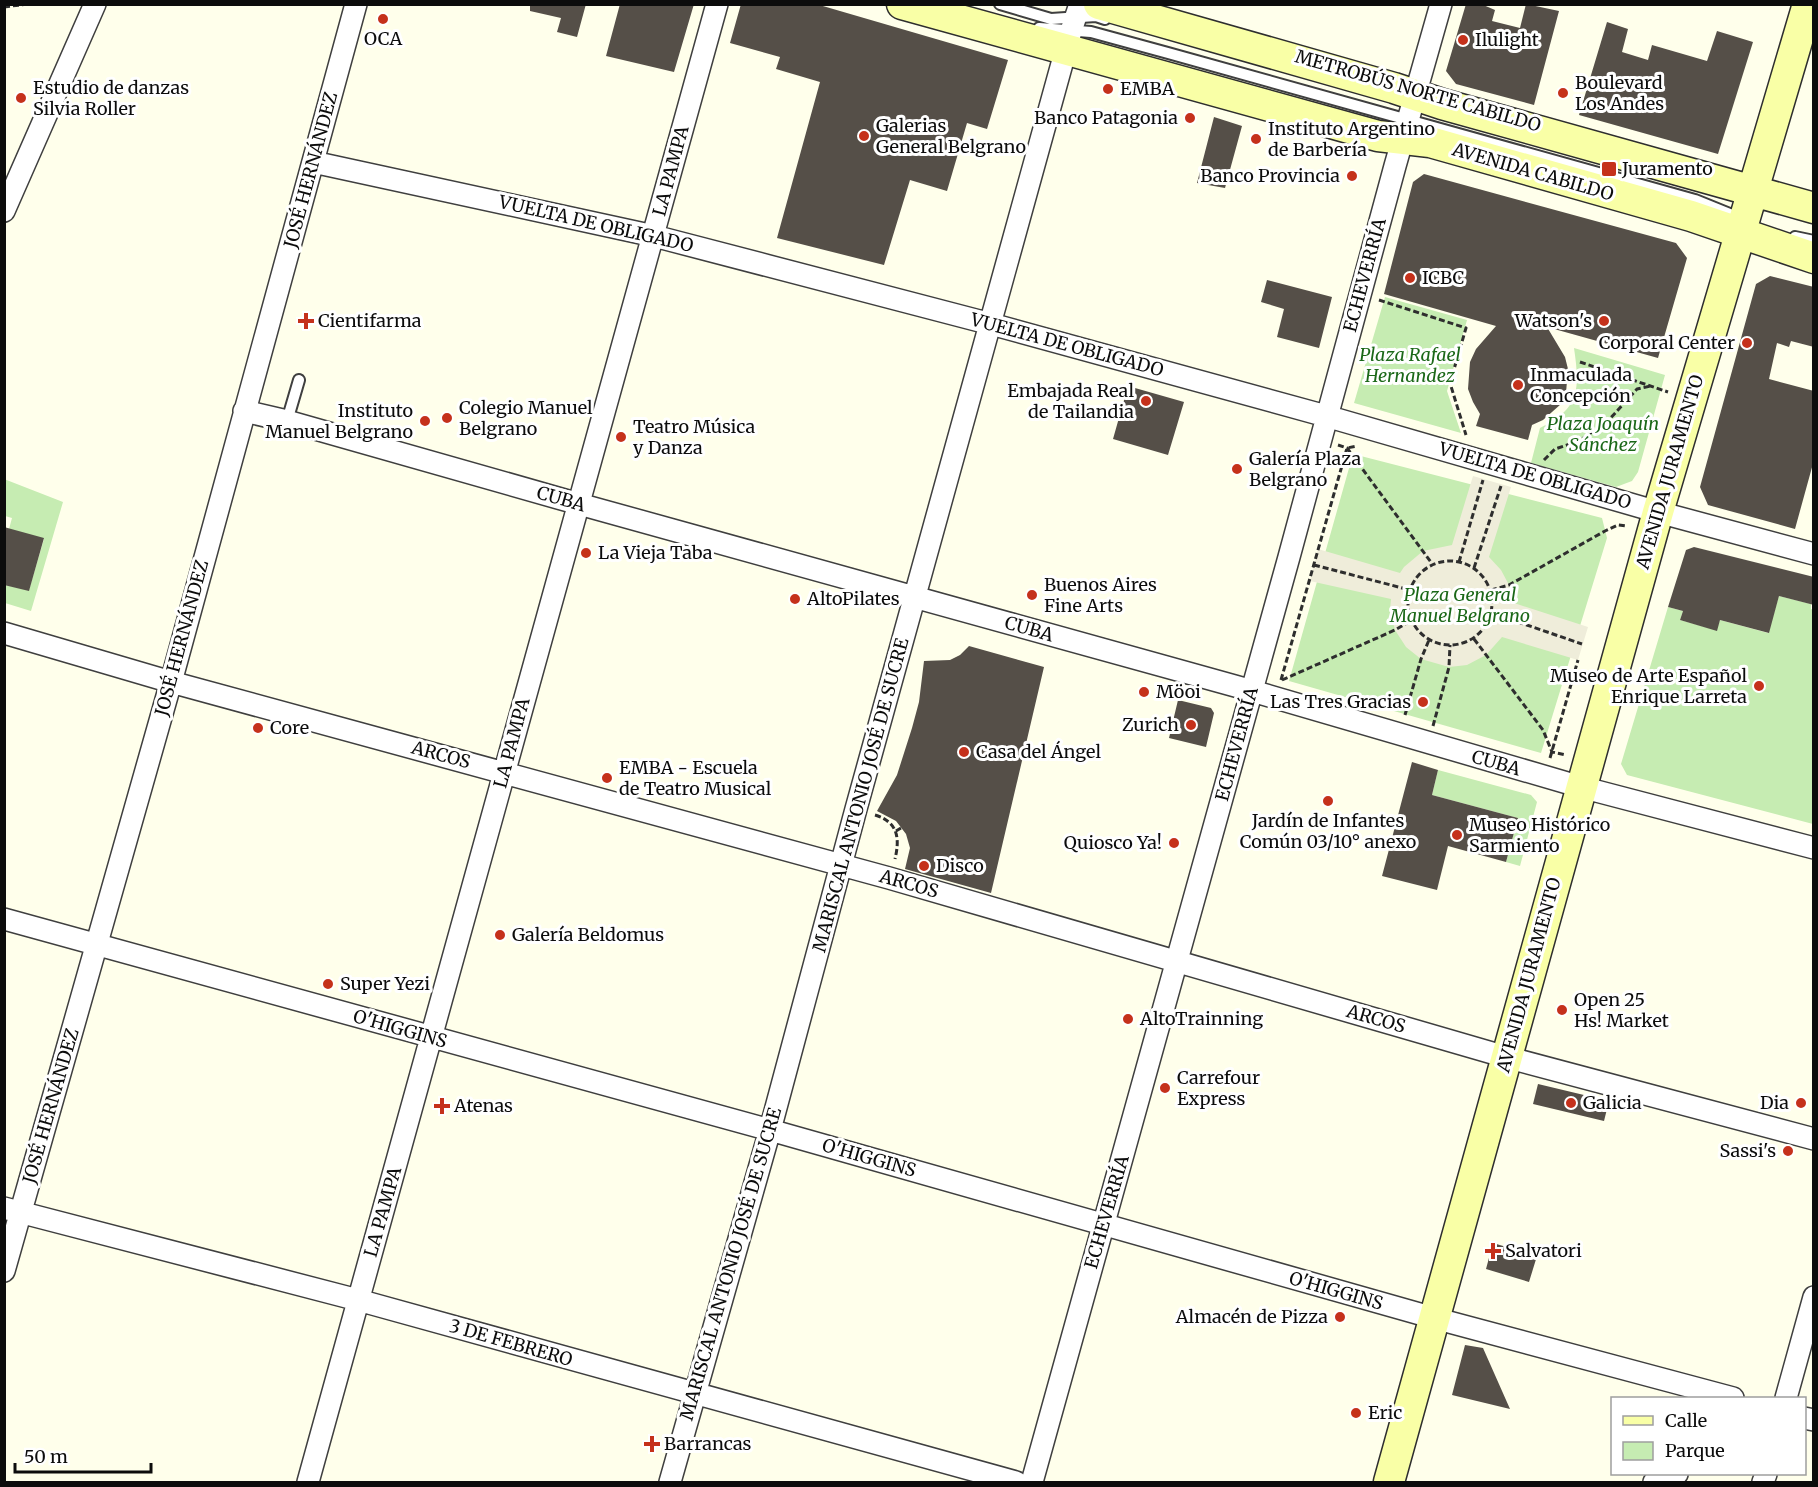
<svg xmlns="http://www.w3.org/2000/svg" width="1818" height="1487" viewBox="0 0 1818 1487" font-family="Merriweather,serif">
  <rect width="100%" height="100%" fill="#ffffeb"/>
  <!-- green -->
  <path fill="#c6ecb2" d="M1385,297L1467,320L1447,391L1461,433L1354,403Z
    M1574,348L1665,375L1638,472L1632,481L1616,487L1531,463L1540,428C1580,409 1580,389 1574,348Z
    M1353,454L1602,518L1607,538L1541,753L1289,681Z
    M4,479L63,502L31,611L5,603V585L29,590L44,539L9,529L12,518L5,516Z
    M1779,596L1811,604V609L1814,610L1813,824L1627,775L1621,764L1668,607L1683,611L1680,620L1716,630L1720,620L1768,633Z
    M1438,770L1531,795L1537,802L1520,866L1506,862L1518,818L1432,795Z"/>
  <!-- plaza -->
  <path fill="#efedda" d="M1473,476L1511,487L1489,557L1501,570L1509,585L1514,603L1588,627L1578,660L1502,637L1486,655L1467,665L1449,667L1421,659L1406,647L1395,630L1390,610L1391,599L1310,581L1318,549L1400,573L1404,567L1423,551L1452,545Z"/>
  <!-- building -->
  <path fill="#554f48" d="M530,4H586L577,37L557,32L561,18L530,11Z
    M620,4H694L674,72L606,56Z
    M741,4H816L1008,60L987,129L967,123L947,191L910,180L884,265L777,238L820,82L776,69L780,57L730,43Z
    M1466,4H1481L1495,10L1492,21L1520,28L1526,4L1559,11L1534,105L1456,84L1446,71Z
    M1607,22L1628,29L1622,52L1648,60L1652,45L1707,61L1717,31L1753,42L1718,154L1579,115Z
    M1214,117L1242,126L1225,188L1197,183Z
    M1424,174L1676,243L1687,258L1658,358L1547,327L1565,357L1568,369L1566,393L1561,404L1543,420L1532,425L1528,440L1476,426L1480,414L1473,402L1468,389L1470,362L1476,349L1496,326L1384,294L1413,182Z
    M1770,276L1814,287V347L1791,341L1789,347L1777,343L1769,379L1814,391V460L1795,529L1708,505L1700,487L1756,284Z
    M1267,280L1332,297L1319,348L1277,337L1284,309L1261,302Z
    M1128,386L1184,402L1168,455L1113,439Z
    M4,527L44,538L29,591L4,585Z
    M1694,547L1814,577V605L1779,596L1769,633L1720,620L1717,631L1680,620L1683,611L1668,607L1686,550Z
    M969,646L1044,667L991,893L905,869L910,848L906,834L896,821L877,811L897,775L912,728L919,702L924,661L950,660L960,655Z
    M1178,700L1211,708L1214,713L1206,747L1169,738Z
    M1412,762L1438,770L1432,795L1518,818L1506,862L1448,846L1437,890L1382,876Z
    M1538,1084L1609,1101L1604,1121L1533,1104Z
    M1493,1243L1537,1256L1529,1282L1486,1269Z
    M1465,1345L1483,1348L1510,1409L1452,1395Z"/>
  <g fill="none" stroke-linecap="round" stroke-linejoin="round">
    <!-- lane casing -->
    <g stroke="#3f3f3f" stroke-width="14">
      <path id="lane" d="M1000,4L1051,19L1096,16L1105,19
        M1039,28L1091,32L1168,53L1695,200L1732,215
        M1795,237L1814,241
        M287,421L299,380"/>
    </g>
    <!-- street casing -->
    <g stroke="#3f3f3f" stroke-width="24">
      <path id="street" d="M313,162L654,236L991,324L1326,416L1658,512L1814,554
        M4,211L95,4
        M244,411L287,421L579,504L1235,686L1581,787L1814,848
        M4,633L171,682L889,878L1506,1057L1814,1139
        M4,919L770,1130L1434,1318L1733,1398
        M4,1208L358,1300L1016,1482
        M4,1271L171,682L356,4
        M1786,1398L1814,1297
        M1804,1418L1814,1420
        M308,1482L717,4
        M670,1482L770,1130L856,809L1071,31L1080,4
        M1032,1482L1289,557L1395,166L1441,4
        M1654,1482L1677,1474
        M1763,1482L1766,1474"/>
    </g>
    <!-- secondary casing -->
    <g stroke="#2e2e2e" stroke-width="33">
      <path id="secondary" d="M902,4L1378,136L1430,142L1691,216L1814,258
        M1099,4L1394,88L1442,104L1814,208
        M1389,1482L1658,512L1808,4"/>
    </g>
    <!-- path -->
    <path stroke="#2e2e2e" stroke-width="3" stroke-dasharray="6 3" stroke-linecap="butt" d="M4,7L28,4
      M1379,300L1466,328L1450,383L1466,435
      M1580,362L1668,392
      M1338,445L1347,448L1433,565
      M1544,460L1555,449L1579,441L1607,422L1637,389L1651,386
      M1408 603a42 42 0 1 1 84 0a42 42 0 1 1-84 0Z
      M1459,562L1483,480
      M1314,565L1410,590
      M1474,568L1501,486
      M1491,590L1509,585L1605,531L1618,525L1626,526
      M1492,613L1582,644
      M1474,639L1543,730L1552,752L1566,755
      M1281,680L1347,448L1357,446
      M1282,680L1395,630L1412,620
      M1405,715L1421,659L1429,640
      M1433,726L1449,667L1450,645
      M1550,758L1578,660
      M875,815C898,822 900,838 895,859
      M896,831L901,828"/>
    <!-- lane -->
    <use href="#lane" stroke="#fff" stroke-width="10"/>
    <!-- street -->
    <use href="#street" stroke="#fff" stroke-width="21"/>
    <!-- secondary -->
    <use href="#secondary" stroke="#f9ffa6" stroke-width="30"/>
  </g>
  <!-- markers -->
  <g fill="#c5311b" stroke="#fff" stroke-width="2">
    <circle cx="383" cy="19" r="6"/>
    <circle cx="1463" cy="40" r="6"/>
    <circle cx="1108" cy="89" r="6"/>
    <circle cx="1563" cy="93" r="6"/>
    <circle cx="21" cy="98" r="6"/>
    <circle cx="1190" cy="118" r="6"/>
    <circle cx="864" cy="136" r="6"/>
    <circle cx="1256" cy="139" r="6"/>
    <rect x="1601" y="161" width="16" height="16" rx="3"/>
    <circle cx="1352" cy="176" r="6"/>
    <circle cx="1410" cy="278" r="6"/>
    <path d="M303 312h6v6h6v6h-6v6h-6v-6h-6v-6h6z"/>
    <circle cx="1604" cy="321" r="6"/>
    <circle cx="1747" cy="343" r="6"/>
    <circle cx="1518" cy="385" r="6"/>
    <circle cx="1146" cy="401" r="6"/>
    <circle cx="447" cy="418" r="6"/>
    <circle cx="425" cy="421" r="6"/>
    <circle cx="621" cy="437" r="6"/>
    <circle cx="1237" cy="469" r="6"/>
    <circle cx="586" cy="553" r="6"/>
    <circle cx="1032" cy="595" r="6"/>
    <circle cx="795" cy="599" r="6"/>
    <circle cx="1759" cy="686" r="6"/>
    <circle cx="1144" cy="692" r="6"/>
    <circle cx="1423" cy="702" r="6"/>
    <circle cx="1191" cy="725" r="6"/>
    <circle cx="258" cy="728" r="6"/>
    <circle cx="964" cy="752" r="6"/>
    <circle cx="607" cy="778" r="6"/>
    <circle cx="1328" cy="801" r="6"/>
    <circle cx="1457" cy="835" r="6"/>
    <circle cx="1174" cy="843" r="6"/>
    <circle cx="924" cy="866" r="6"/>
    <circle cx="500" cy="935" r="6"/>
    <circle cx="328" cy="984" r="6"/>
    <circle cx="1562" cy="1010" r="6"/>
    <circle cx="1128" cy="1019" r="6"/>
    <circle cx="1165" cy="1088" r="6"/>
    <circle cx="1571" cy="1103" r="6"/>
    <circle cx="1801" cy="1103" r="6"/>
    <path d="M439 1097h6v6h6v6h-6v6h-6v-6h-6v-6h6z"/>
    <circle cx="1788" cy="1151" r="6"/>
    <path d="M1490 1242h6v6h6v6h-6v6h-6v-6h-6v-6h6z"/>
    <circle cx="1340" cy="1317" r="6"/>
    <circle cx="1356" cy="1413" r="6"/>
    <path d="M649 1435h6v6h6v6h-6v6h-6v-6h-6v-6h6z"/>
  </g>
  <g text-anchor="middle" stroke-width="6" stroke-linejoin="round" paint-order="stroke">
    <!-- poi labels -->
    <g font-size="18" fill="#0c0c0c" stroke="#fff" text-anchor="start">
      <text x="383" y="45" text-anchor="middle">OCA</text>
      <text x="1475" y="46">Ilulight</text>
      <text x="1575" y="89">Boulevard<tspan x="1575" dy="21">Los Andes</tspan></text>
      <text x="33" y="94">Estudio de danzas<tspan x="33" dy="21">Silvia Roller</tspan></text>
      <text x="1120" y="95">EMBA</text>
      <text x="1178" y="124" text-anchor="end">Banco Patagonia</text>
      <text x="876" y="132">Galerias<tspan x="876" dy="21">General Belgrano</tspan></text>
      <text x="1268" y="135">Instituto Argentino<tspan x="1268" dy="21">de Barbería</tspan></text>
      <text x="1622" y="175">Juramento</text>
      <text x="1340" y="182" text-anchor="end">Banco Provincia</text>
      <text x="1422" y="284">ICBC</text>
      <text x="318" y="327">Cientifarma</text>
      <text x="1592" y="327" text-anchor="end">Watson's</text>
      <text x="1735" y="349" text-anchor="end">Corporal Center</text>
      <text x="1530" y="381">Inmaculada<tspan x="1530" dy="21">Concepción</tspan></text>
      <text x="1134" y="397" text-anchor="end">Embajada Real<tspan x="1134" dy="21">de Tailandia</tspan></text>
      <text x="459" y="414">Colegio Manuel<tspan x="459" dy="21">Belgrano</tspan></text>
      <text x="413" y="417" text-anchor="end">Instituto<tspan x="413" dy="21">Manuel Belgrano</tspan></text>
      <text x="633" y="433">Teatro Música<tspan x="633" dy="21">y Danza</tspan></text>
      <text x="1249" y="465">Galería Plaza<tspan x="1249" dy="21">Belgrano</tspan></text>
      <text x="598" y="559">La Vieja Taba</text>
      <text x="1044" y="591">Buenos Aires<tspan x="1044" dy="21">Fine Arts</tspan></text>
      <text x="807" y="605">AltoPilates</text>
      <text x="1747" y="682" text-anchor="end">Museo de Arte Español<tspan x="1747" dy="21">Enrique Larreta</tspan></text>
      <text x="1156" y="698">Möoi</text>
      <text x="1411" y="708" text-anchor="end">Las Tres Gracias</text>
      <text x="1179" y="731" text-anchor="end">Zurich</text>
      <text x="270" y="734">Core</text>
      <text x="976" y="758">Casa del Ángel</text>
      <text x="619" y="774">EMBA - Escuela<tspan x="619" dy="21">de Teatro Musical</tspan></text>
      <text x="1328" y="827" text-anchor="middle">Jardín de Infantes<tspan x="1328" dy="21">Común 03/10° anexo</tspan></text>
      <text x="1469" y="831">Museo Histórico<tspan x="1469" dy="21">Sarmiento</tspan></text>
      <text x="1162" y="849" text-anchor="end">Quiosco Ya!</text>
      <text x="936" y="872">Disco</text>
      <text x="512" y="941">Galería Beldomus</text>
      <text x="340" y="990">Super Yezi</text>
      <text x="1574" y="1006">Open 25<tspan x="1574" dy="21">Hs! Market</tspan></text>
      <text x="1140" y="1025">AltoTrainning</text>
      <text x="1177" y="1084">Carrefour<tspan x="1177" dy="21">Express</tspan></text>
      <text x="1583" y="1109">Galicia</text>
      <text x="1789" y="1109" text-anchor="end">Dia</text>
      <text x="454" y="1112">Atenas</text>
      <text x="1776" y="1157" text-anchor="end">Sassi's</text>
      <text x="1505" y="1257">Salvatori</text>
      <text x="1328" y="1323" text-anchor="end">Almacén de Pizza</text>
      <text x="1368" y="1419">Eric</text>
      <text x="664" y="1450">Barrancas</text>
    </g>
    <!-- street labels -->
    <g font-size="18" fill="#0c0c0c" stroke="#fff">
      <text transform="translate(1418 91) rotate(16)" y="6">METROBÚS NORTE CABILDO</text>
      <text transform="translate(311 170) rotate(-75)" y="6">JOSÉ HERNÁNDEZ</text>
      <text transform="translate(671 171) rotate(-75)" y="6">LA PAMPA</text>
      <text transform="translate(1533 172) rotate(16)" y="6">AVENIDA CABILDO</text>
      <text transform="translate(596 224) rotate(13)" y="6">VUELTA DE OBLIGADO</text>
      <text transform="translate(1365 275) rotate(-75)" y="6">ECHEVERRÍA</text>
      <text transform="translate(1067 345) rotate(15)" y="6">VUELTA DE OBLIGADO</text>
      <text transform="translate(1670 472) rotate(-74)" y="6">AVENIDA JURAMENTO</text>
      <text transform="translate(1535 476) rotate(16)" y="6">VUELTA DE OBLIGADO</text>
      <text transform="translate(561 499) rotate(16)" y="6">CUBA</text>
      <text transform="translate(1029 629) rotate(16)" y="6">CUBA</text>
      <text transform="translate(182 638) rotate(-75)" y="6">JOSÉ HERNÁNDEZ</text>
      <text transform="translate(512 743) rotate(-75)" y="6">LA PAMPA</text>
      <text transform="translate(1237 744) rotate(-75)" y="6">ECHEVERRÍA</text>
      <text transform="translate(441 755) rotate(15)" y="6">ARCOS</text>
      <text transform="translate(1496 763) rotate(16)" y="6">CUBA</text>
      <text transform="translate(861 795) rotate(-75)" y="6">MARISCAL ANTONIO JOSÉ DE SUCRE</text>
      <text transform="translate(909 884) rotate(16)" y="6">ARCOS</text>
      <text transform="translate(1529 975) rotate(-75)" y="6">AVENIDA JURAMENTO</text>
      <text transform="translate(1376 1019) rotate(16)" y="6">ARCOS</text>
      <text transform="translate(400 1029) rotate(16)" y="6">O'HIGGINS</text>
      <text transform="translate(51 1106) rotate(-74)" y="6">JOSÉ HERNÁNDEZ</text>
      <text transform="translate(869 1158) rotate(16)" y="6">O'HIGGINS</text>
      <text transform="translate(383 1212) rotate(-74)" y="6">LA PAMPA</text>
      <text transform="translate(1107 1212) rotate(-74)" y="6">ECHEVERRÍA</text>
      <text transform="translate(731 1264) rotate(-74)" y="6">MARISCAL ANTONIO JOSÉ DE SUCRE</text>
      <text transform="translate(1336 1291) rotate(16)" y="6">O'HIGGINS</text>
      <text transform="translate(511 1343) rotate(16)" y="6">3 DE FEBRERO</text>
    </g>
    <!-- park labels -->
    <g font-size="18" font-style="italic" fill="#1b6818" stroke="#fff">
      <text x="1410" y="361">Plaza Rafael<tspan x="1410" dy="21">Hernandez</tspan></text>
      <text x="1603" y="430">Plaza Joaquín<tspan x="1603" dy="21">Sánchez</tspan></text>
      <text x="1460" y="601">Plaza General<tspan x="1460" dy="21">Manuel Belgrano</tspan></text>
    </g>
  </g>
  <!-- border -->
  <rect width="1818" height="1487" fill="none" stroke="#0c0c0c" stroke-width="12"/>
  <!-- legend -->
  <rect x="1611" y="1397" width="195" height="78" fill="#ffffff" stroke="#9e9e9e" stroke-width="1.5"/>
  <rect x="1623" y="1416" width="30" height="9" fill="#f9ffa6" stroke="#9e9e9e" stroke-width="1.5"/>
  <text x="1665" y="1427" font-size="18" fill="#0c0c0c">Calle</text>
  <rect x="1623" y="1442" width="30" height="18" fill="#c6ecb2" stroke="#9e9e9e" stroke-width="1.5"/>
  <text x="1665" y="1457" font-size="18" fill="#0c0c0c">Parque</text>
  <!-- scale -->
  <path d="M15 1463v9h136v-9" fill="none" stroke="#0c0c0c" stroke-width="3"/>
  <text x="24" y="1463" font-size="18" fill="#0c0c0c" stroke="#ffffff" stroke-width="4.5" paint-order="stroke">50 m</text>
</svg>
